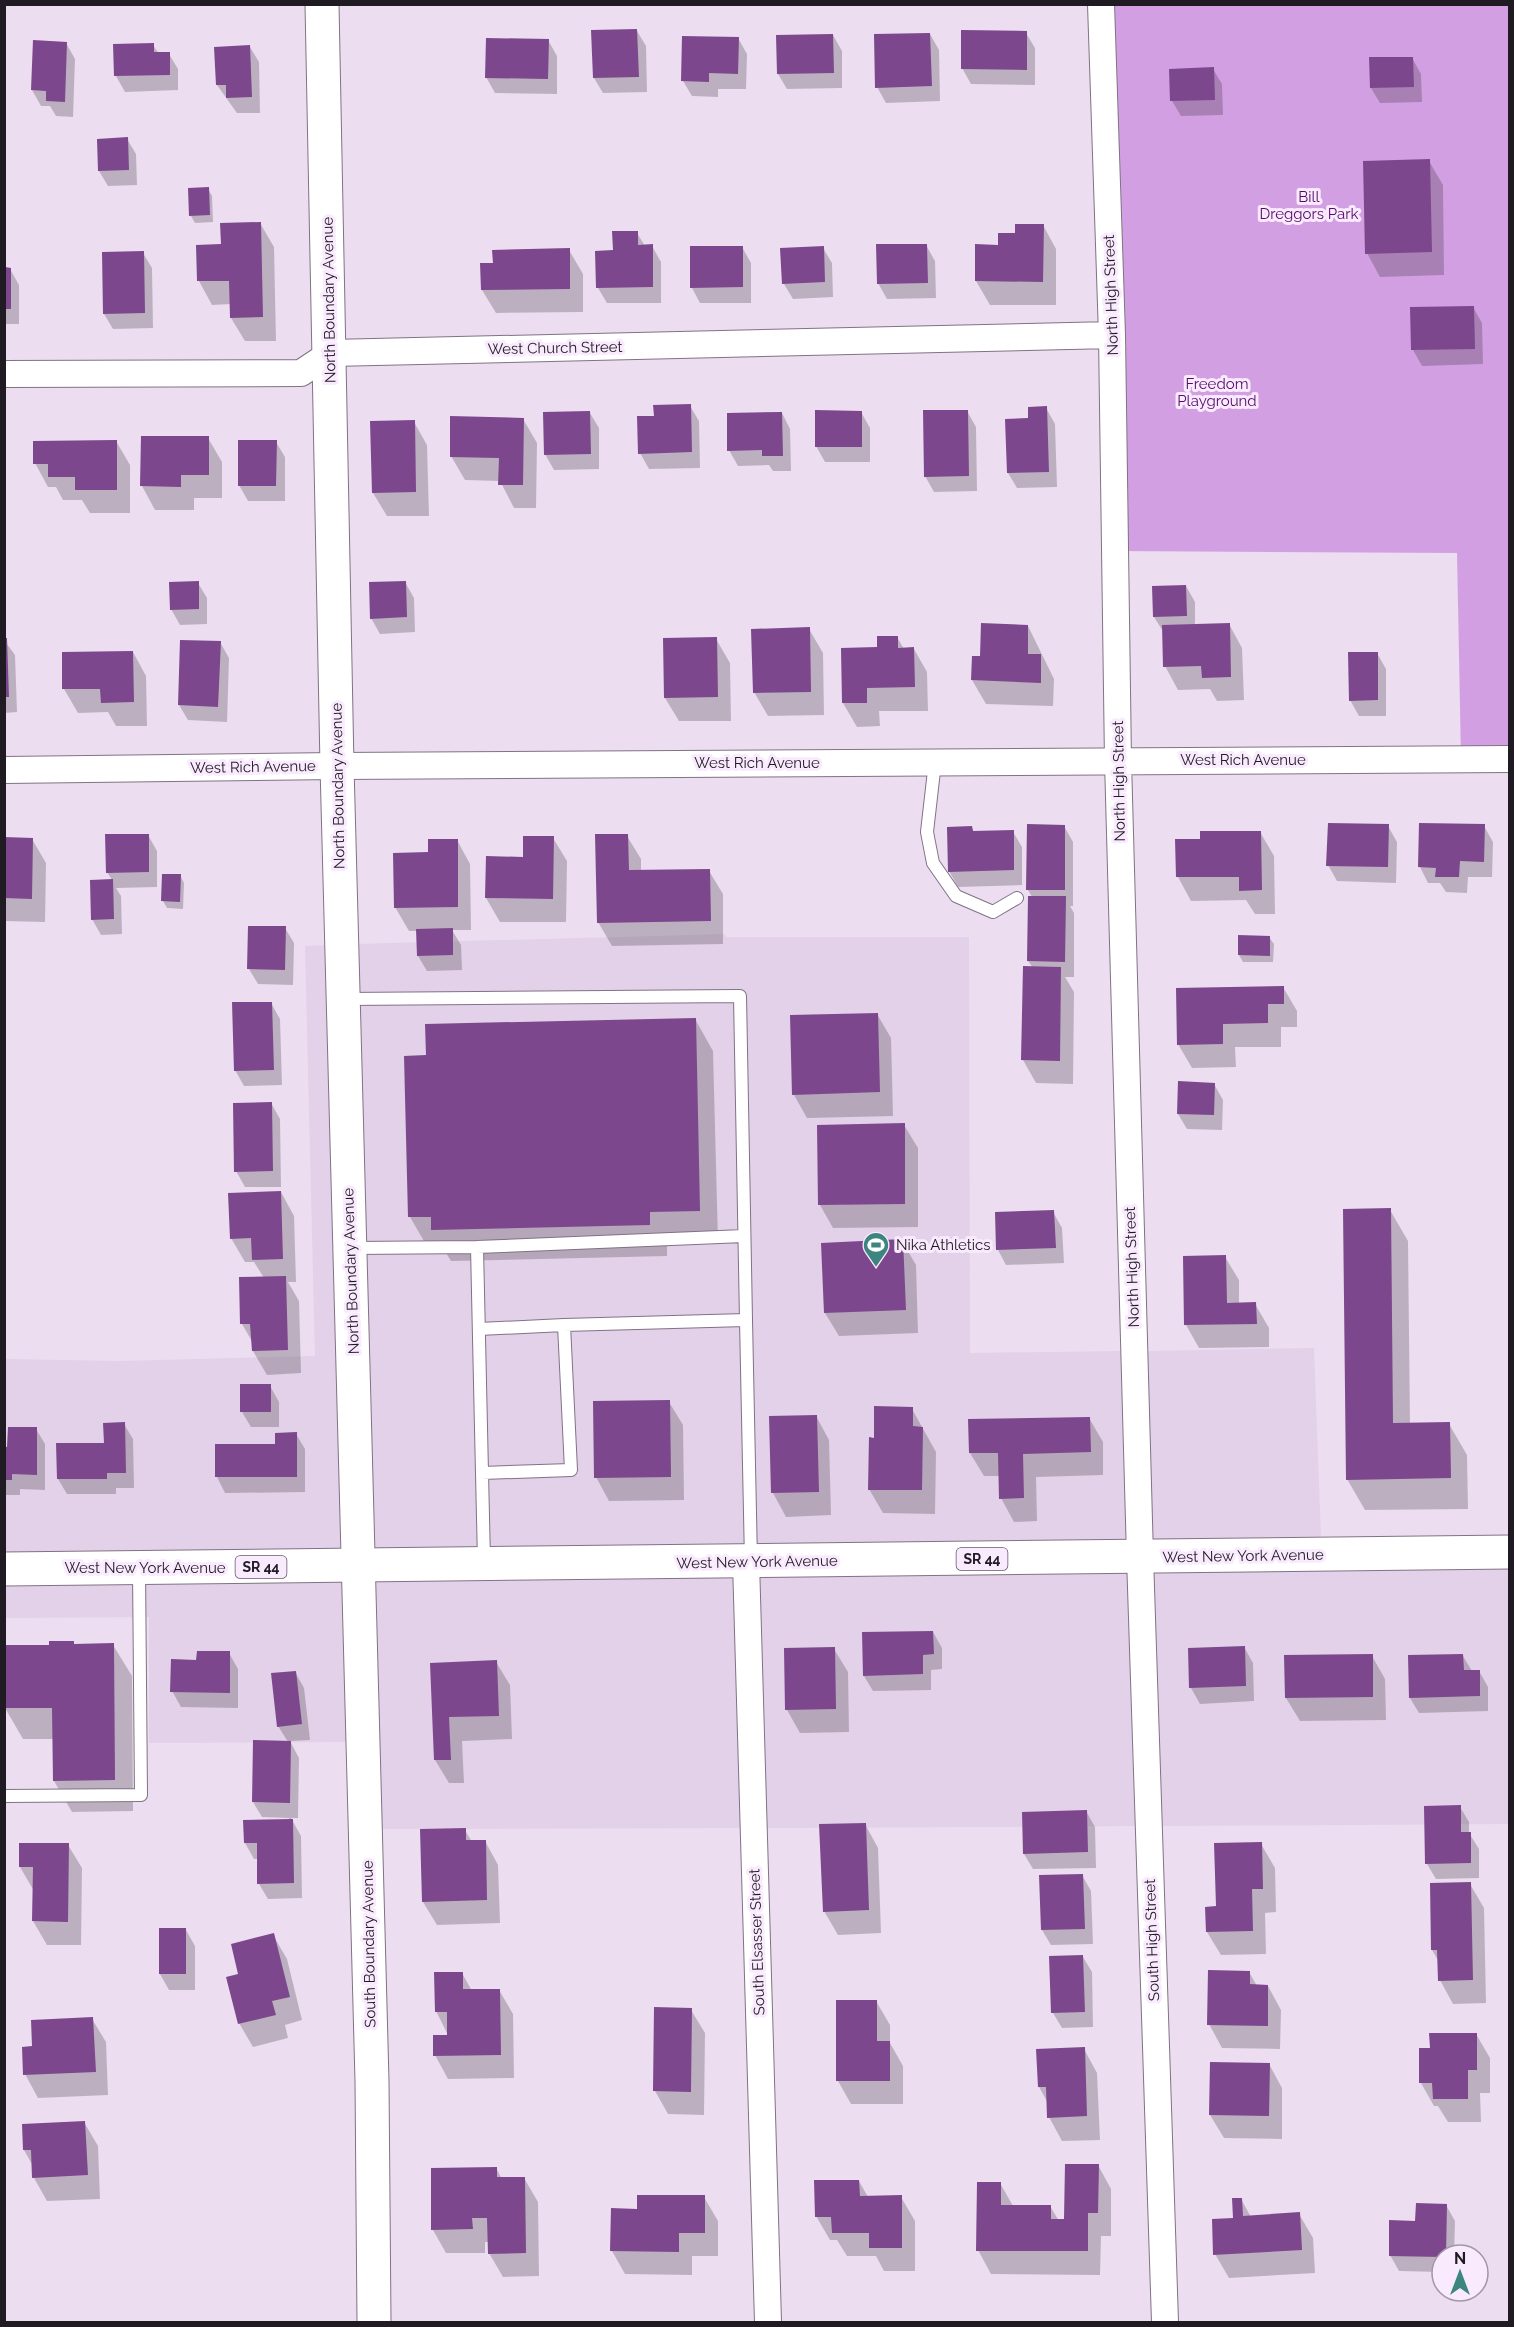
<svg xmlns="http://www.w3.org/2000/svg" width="1514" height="2327" viewBox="0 0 1514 2327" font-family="Raleway,sans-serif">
  <rect width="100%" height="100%" fill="#ecddf0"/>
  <!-- built -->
  <path fill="#e3d0e9" d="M725,934L726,937H969L970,1353L1121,1351L1126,1542L373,1551L356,944Z
    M329,945L346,1551L5,1554V1359L120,1361L315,1356L305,946Z
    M1314,1348L1321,1539L1153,1542L1147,1351Z
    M1509,1567V1824L1162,1826L1154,1572Z
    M1127,1572L1135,1826L767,1828L760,1577Z
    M734,1577L741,1828L379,1829L373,1582Z
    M347,1582L350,1742L149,1743V1617L5,1618L4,1584Z"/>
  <!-- green -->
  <path fill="#d2a0e2" d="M1101,5H1509V759H1461L1457,553L1116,551Z"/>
  <!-- shadow -->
  <path fill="#0003" d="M637,31L646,46L647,92L603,93L594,78Z
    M1026,33L1035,48V85L971,84L962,68Z
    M930,34L939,50L940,101L886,103L877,87Z
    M833,35L842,51V88L787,89L778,74Z
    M738,38L747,54L746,89H718V97L692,96L683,81Z
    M548,40L557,56V94L495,93L486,77Z
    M66,43L75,59L73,117L56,116L50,106H41L32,90Z
    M115,45H153L159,54H169L178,69V90L125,92L116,76Z
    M250,47L259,62L260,113H237L217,85Z
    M1412,58L1421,74L1422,102L1380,103L1371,88Z
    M1213,69L1222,84L1223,115L1181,116L1172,101Z
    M127,139L136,154L137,185L108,186L99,171Z
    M1429,161L1443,185L1444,275L1380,277L1367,253Z
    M208,189L212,196L213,222L195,223L191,216Z
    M260,223L274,247L276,341H245L231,318V304L212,305L199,281L222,246Z
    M1043,225L1056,249V305H990L976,281L999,246L1017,234Z
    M637,233L645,246H652L661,262V303H607L598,288L614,252Z
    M926,245L935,261L936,298L887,299L878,283Z
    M742,247L751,263V303H700L692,288Z
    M823,248L832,263L833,297L793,299L784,284Z
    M569,250L583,274V312L496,313L482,290L494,264Z
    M143,253L152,268L153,328L113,329L104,314Z
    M4,269H10L19,285V324H4Z
    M1473,307L1482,323L1483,364L1422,366L1413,350L1412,308Z
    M690,406L699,421L700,468L649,469L640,453L655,417Z
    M1046,408L1055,424L1057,487L1017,488L1008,473L1030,420Z
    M967,411L976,427L977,491L934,492L925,476Z
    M861,412L870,428V462H825L816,446Z
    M590,413L599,428V469L554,470L545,454Z
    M782,413L790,429L791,471H773L769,465L738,466L729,450Z
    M523,419L537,443L536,508H514L500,481L465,480L451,456Z
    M414,422L427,445L429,516H387L373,493Z
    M208,438L222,462V498H194V510H155L142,486Z
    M116,441L130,465V513H90L82,500H63L56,487H48L35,463Z
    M276,442L285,457V501H248L239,485Z
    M405,582L414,598L415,632L380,634L371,618Z
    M198,583L207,598V624L180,625L171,609Z
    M1186,586L1195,602V625L1229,624L1242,648L1244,700L1217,701L1210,689L1178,690L1165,666L1164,633L1154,617Z
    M1028,626L1054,679L1053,706L986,704L972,680L981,657Z
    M809,629L823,653L824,715L768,716L754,692Z
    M897,637L904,649H914L927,672L928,711H879L880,726L857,727L843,703L879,649Z
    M716,639L730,663L731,721H679L665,698Z
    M4,640L15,655L17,712L4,713Z
    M220,642L229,658L227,722L188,720L179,705Z
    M133,652L146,676L147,726H116L108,712L78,713L64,689L63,653Z
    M1377,653L1386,669V716H1359L1350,700Z
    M1028,826H1064L1073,842V906H1070L1074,913V977H1065L1074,992L1073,1084L1036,1083L1023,1060L1033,968L1028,961L1032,897L1028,890Z
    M1388,826L1397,842L1396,883L1337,881L1328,865Z
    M1484,826L1493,842L1492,877H1468L1467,893L1446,892L1440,883H1428L1420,867Z
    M972,828L974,832H1013L1022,847V885L958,887L949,871Z
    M1260,832L1274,856L1275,914H1255L1246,900L1191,901L1178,877L1177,841H1202Z
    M148,835L157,851V887L116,888L121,896L122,934L101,935L92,919L112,880L107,872Z
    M627,836L641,859V872L709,871L723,894V944L612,946L598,922Z
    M553,838L567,861L566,922H500L486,898L524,858Z
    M4,839H32L46,863L45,922L4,921Z
    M457,840L470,864L471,930H452L461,945L462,970L427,971L418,956L417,931H409L395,907L429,854Z
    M180,875L184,883L183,909L167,908L163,901Z
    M285,928L294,943L293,985L258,984L249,969Z
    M1269,937L1274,944L1273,962H1243L1239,955Z
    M1283,987L1297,1011V1027H1281V1047H1235L1236,1067L1192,1068L1178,1044Z
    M271,1003L280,1019L282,1085L244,1086L235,1070Z
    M877,1014L891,1038L893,1116L807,1118L794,1095Z
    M695,1019L713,1051L718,1242L667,1243V1256L451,1261L443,1248H428L410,1217L427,1057Z
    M1214,1084L1223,1100L1222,1130L1187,1129L1178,1114Z
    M271,1103L280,1119L281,1187H245L236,1171Z
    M904,1125L918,1148V1227L833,1228L820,1205Z
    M281,1192L294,1216L296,1282H288L299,1301L301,1373L267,1375L253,1351V1343L242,1324L264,1278L254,1262H245L231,1238Z
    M1390,1210L1408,1241L1410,1424H1449L1467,1455L1468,1509L1365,1510L1347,1479Z
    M1053,1212L1062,1228L1064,1263L1006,1265L998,1250Z
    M902,1241L916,1265L918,1333L839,1336L825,1313Z
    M1225,1257L1239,1280V1304H1255L1269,1328V1347L1199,1348L1186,1325Z
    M270,1386L279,1402V1427H251L242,1412Z
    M669,1402L683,1425L684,1500L609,1501L596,1477Z
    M912,1409L936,1452L935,1514L883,1513L869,1489L875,1440Z
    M816,1416L829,1440L831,1515L786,1517L773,1493L771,1417Z
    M1089,1418L1103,1442V1475L1036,1477L1037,1521L1014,1522L1001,1498L1000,1476H984L970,1453Z
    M124,1424L133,1439L134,1488H116V1494H67L58,1479L105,1444Z
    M36,1429L45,1444V1490L20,1489V1495H4V1448L9,1449Z
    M296,1434L305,1449V1492L225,1493L217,1477Z
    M933,1632L942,1648V1669L931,1670V1690L873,1691L864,1676Z
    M73,1642L75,1645H113L132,1676L133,1811L72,1812L54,1781V1739H23L5,1708L51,1646Z
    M1244,1647L1253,1663L1254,1701L1200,1704L1191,1688L1189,1649Z
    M834,1649L848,1672L849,1732L800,1733L787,1710Z
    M229,1653L238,1669V1708L181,1707L172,1691L198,1661Z
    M1372,1656L1385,1679L1386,1720L1300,1721L1286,1698Z
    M1463,1656L1472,1671H1479L1488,1687V1711L1419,1713L1410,1698Z
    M496,1662L510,1685L512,1739L462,1741L464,1783H449L435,1760L431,1664Z
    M295,1672L304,1688L310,1740L290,1741L299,1758L298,1818H291L301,1836L302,1898L268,1899L259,1884L258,1859H254L245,1843L289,1821V1818L262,1817L253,1802L288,1742L278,1726Z
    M1460,1807L1469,1822V1833L1479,1849V1878L1436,1879L1427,1864Z
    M1086,1811L1095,1827L1096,1868L1033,1869L1024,1854Z
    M865,1824L878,1848L881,1933L838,1935L824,1911Z
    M465,1830L472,1842L485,1841L498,1865L500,1923L437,1925L423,1902Z
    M1261,1844L1275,1868L1276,1912L1265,1913L1266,1954L1221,1955L1207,1932L1217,1908Z
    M68,1845L82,1868L81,1945H47L33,1921L34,1891L20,1867Z
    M1082,1875L1091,1891L1093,1944L1051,1945L1042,1930Z
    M1470,1884L1484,1908L1486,2003L1453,2004L1440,1980L1439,1962L1432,1950Z
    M160,1930H186L195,1946V1990H169L160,1974Z
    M273,1935L287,1959L302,2020L285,2025L288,2038L253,2047L239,2023L240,1975Z
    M1083,1957L1092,1972L1093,2027L1062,2028L1053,2013Z
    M1249,1972L1257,1986H1268L1281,2010L1280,2049L1222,2048L1209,2024Z
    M462,1973L472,1991L499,1990L513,2014L514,2078L448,2079L435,2055L449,2037L436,2011Z
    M876,2001L890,2025V2043L903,2066V2104H851L838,2081Z
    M691,2010L705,2033L704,2115L668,2114L655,2091Z
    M92,2019L106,2042L108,2095L38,2098L25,2074L34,2048Z
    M1476,2034L1490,2058V2093H1480L1481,2122H1448L1438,2106H1434L1421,2083L1431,2050Z
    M1084,2049L1097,2073L1100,2140L1062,2141L1049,2117L1048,2103L1039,2087Z
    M1269,2064L1282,2088V2139L1224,2138L1210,2115Z
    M84,2122L98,2146L100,2199L47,2201L34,2178L33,2166L24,2150Z
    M1098,2165L1111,2189V2236H1101L1100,2275L991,2274L978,2250L1000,2183L1013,2206H1050L1059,2221H1066Z
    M496,2168L502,2179L524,2178L538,2202L539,2276L503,2277L489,2253V2242H485V2253H446L433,2230Z
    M859,2181L868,2197H901L915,2221V2271H884L876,2256H847L837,2240H830L816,2216Z
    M704,2197L718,2221V2256H692V2275L625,2274L612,2251L638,2210Z
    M1241,2199L1251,2217L1299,2214L1313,2238L1315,2273L1229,2278L1215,2254L1235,2220Z
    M1446,2205L1455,2221L1454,2255H1442V2272L1399,2271L1390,2255L1417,2223Z"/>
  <!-- building -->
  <path fill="#7c478c" d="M637,29L639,77L593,78L591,30Z
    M961,30L1027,31V70L961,69Z
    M930,33L932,86L875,88L874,34Z
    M833,34L834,73L777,74L776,35Z
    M682,36L739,37L738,74L709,73V82L681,81Z
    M486,38L549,39L548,79L485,78Z
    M33,40L67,42L65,102L46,101V91L31,90Z
    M154,43V52H170V75L114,76L113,44Z
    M250,45L252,97L226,98V85H216L214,47Z
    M1369,57H1413L1414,87L1370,88Z
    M1214,67L1215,100L1170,101L1169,69Z
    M128,137L129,170L98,171L97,139Z
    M1430,159L1432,252L1365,254L1363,161Z
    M209,187L210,215L189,216L188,188Z
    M261,222L263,317L230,318L229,281H197L196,245L221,244L220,223Z
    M1015,224H1044L1043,282L975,281V244L998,245V233H1015Z
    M612,231H638V245L653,244V287L596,288L595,251L613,250Z
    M876,244H927L928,283L877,284Z
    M690,246H743V287L690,288Z
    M824,246L825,282L782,284L780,248Z
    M570,248V289L481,290L480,263H493L492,250Z
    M144,251L145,313L103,314L102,252Z
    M5,267L11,268V309H5Z
    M1474,306L1475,349L1411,350L1410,307Z
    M691,404L692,452L638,454L637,416H654L653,405Z
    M1047,406L1049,472L1007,473L1005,419L1028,418V407Z
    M815,410L862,411V447H815Z
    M923,410H968L969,476L924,477Z
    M590,411L591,454L544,455L543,412Z
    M782,412L783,456H762V450L727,451V413Z
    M450,416L524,418L523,485H498L499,458L450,457Z
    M415,420L416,492L372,493L370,421Z
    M141,436H209V475H181V487L140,486Z
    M117,440V490H75V477H48V464H33V441Z
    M238,440H277L276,486H238Z
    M199,581V609L170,610L169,582Z
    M406,581L407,617L370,619L369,582Z
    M1186,585L1187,616L1153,617L1152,586Z
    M981,623L1028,625V654H1041V683L971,680L972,656H980Z
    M1230,623L1231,677L1202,678L1201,666L1163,667L1162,625Z
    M810,627L811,692L753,693L751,629Z
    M877,636H898V648L914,647L915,687L867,688V703H842L841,648L877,647Z
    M717,637L718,697L664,698L663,638Z
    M4,638H7L9,697H4Z
    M180,640L221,641L218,707L178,705Z
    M133,651L134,702L101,703L100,689H62V652Z
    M1348,652H1378V700L1349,701Z
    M1328,823L1389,824L1388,867L1326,866Z
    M1419,823L1485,824L1484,862L1460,861L1459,877H1435L1436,868L1418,867Z
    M1027,824L1065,825V890H1026Z
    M972,826L973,831L1014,830V870L948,872L947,827Z
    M1200,831H1261L1262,890L1239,891V877H1176L1175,839H1200Z
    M105,834H149V872L106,873Z
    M595,834H628L629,870L710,869L711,921L597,923Z
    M523,836H554L553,899L485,898L486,856L523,857Z
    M4,837L33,838L32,899L4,898Z
    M428,839H458V907L394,908L393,853L428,852Z
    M162,874H181L180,902L161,901Z
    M113,879L114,919L91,920L90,880Z
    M1028,896H1066L1065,962L1027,961Z
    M248,926H286L285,970L247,969Z
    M453,928V955L417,956L416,929Z
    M1238,935L1270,936V956L1238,955Z
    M1023,966L1061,967L1060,1061L1021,1060Z
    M1284,986V1004H1268V1023L1223,1024V1044L1177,1045L1176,988Z
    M232,1002H272L274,1070L234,1071Z
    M878,1013L880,1092L792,1095L790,1015Z
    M696,1018L700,1211L650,1212V1225L431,1230V1217H408L404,1056L426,1055L425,1024Z
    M1178,1081L1215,1083L1214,1115L1177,1114Z
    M272,1102L273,1171L234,1172L233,1103Z
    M905,1123V1204L818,1205L817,1125Z
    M281,1191L283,1259L252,1260L251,1238L230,1239L228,1193Z
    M1391,1208L1393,1423L1450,1422L1451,1478L1346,1480L1343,1209Z
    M1054,1210L1056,1248L996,1250L995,1212Z
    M903,1239L906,1310L824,1313L821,1243Z
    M1226,1255L1227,1303L1256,1302L1257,1324L1184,1325L1183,1256Z
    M286,1276L288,1350L252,1351L250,1324H240L239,1277Z
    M240,1384H271V1412H240Z
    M670,1400L671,1477L594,1478L593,1401Z
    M874,1406L913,1407V1426L923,1427L922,1490H868L869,1437L874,1438Z
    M817,1415L819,1492L771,1493L769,1416Z
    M1090,1417L1091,1452L1023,1454L1024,1498L999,1499L998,1453H969L968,1419Z
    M125,1422L126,1473H107V1479H57L56,1443H104L103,1423Z
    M8,1427H37V1475L12,1474V1480H4V1447H7Z
    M297,1432V1477H215V1444H275V1433Z
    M933,1631L934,1654L923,1655V1674L863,1676L862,1632Z
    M49,1641H74V1644L114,1643L115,1780L53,1781L52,1708H4V1645H49Z
    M1245,1646L1246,1686L1189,1688L1188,1648Z
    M835,1647L836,1709L785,1710L784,1648Z
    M197,1651H230V1693L170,1692L171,1659L196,1660Z
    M1373,1654V1697L1285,1698L1284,1655Z
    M1463,1654L1464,1670H1480V1696L1409,1698L1408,1655Z
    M497,1660L499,1716L449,1717L451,1760H434L430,1663Z
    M296,1671L302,1724L277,1727L271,1673Z
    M253,1740L291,1741L290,1803L252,1802Z
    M1461,1805V1832H1471V1863L1425,1864L1424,1806Z
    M1087,1810L1088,1852L1023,1854L1022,1812Z
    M293,1819L294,1883L257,1884V1843H244L243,1820Z
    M866,1823L869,1910L823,1912L819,1824Z
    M466,1828V1840H486L487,1900L422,1902L420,1829Z
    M1262,1842L1263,1889H1252L1253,1931L1206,1932L1205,1907L1216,1906L1214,1843Z
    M19,1843H69L68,1922L32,1921L33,1867H19Z
    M1083,1874L1085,1929L1041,1930L1039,1875Z
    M1471,1882L1473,1980L1438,1981L1437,1950H1431L1430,1883Z
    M159,1928H186V1974H159Z
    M274,1933L290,1997L272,2001L276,2015L238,2024L226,1977L238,1974L231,1944Z
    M1083,1955L1085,2012L1051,2013L1049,1956Z
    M1208,1970L1250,1971V1984L1268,1985V2026L1207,2025Z
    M434,1972H463V1989H500L501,2055L433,2056V2035H447V2012H435Z
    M836,2000H877V2041H890V2081H836Z
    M654,2007L692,2008L691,2092L653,2091Z
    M93,2017L96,2072L23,2075L22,2047L32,2046L31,2020Z
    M1429,2033H1477V2070H1468V2099H1433L1432,2083H1419V2048H1430Z
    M1085,2047L1087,2116L1047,2118L1046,2087H1038L1036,2049Z
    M1210,2062L1270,2063L1269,2116L1209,2115Z
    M85,2121L88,2175L32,2178L31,2150H23L22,2124Z
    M1065,2164H1099L1098,2213H1088V2251H976L977,2182H1001V2205H1051V2219H1064Z
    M497,2167V2177H525L526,2253L488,2254L487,2218H472L473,2229L431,2230V2168Z
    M814,2180H859L860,2196L902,2195V2248H869V2233H832L831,2217H815Z
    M637,2195H705V2233H679V2252L610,2251L611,2208L637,2209Z
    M1232,2198H1242L1243,2216L1300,2212L1302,2250L1213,2255L1212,2219L1233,2218Z
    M1416,2203L1447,2204L1446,2255H1442V2257L1389,2256V2220L1415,2221Z"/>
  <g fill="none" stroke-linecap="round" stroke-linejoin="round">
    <!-- lane casing -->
    <g stroke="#807384" stroke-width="14">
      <path id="lane" d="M935,762L927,832L933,863L956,896L993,912L1017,898
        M344,999L740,996L746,1320L564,1325L571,1470L482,1473L484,1561
        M352,1248L477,1247
        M746,1320L751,1561
        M479,1329L564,1325
        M482,1473L477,1247L744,1236
        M4,1796L141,1795L139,1569"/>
    </g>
    <!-- street casing -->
    <g stroke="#807384" stroke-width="28">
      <path id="street" d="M1101,4L1112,335L1118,761L1140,1557L1165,2322
        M4,374L301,373L331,353L1112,335
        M4,770L337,766L1510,759
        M746,1562L768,2322"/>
    </g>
    <!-- secondary casing -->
    <g stroke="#807384" stroke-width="35">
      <path id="secondary" d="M322,4L337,766L372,2081L374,2322"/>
    </g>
    <!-- primary casing -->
    <g stroke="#807384" stroke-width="35">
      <path id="primary" d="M4,1569L1510,1552"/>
    </g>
    <!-- lane -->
    <use href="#lane" stroke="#fff" stroke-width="12"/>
    <!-- street -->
    <use href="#street" stroke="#fff" stroke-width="26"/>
    <!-- secondary -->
    <use href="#secondary" stroke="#fff" stroke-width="33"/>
    <!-- primary -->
    <use href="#primary" stroke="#fff" stroke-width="33"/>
  </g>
  <!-- icons -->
  <defs>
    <g id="stadium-pin" transform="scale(1.35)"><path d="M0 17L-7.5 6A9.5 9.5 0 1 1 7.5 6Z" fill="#3d857f" stroke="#f9eafe"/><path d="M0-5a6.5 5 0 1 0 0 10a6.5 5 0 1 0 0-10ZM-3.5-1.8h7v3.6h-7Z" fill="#fff"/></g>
  </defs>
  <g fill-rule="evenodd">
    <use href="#stadium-pin" x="876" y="1245"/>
  </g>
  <g text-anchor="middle" stroke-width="6" stroke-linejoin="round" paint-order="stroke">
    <!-- shield labels -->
    <g fill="#f9eafe" stroke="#615964" stroke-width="1.5">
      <rect x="956.5" y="1548" width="51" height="22" rx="4.5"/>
      <rect x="235.5" y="1556" width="51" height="22" rx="4.5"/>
    </g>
    <g font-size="14" font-weight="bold" fill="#201b22">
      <text x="982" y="1564">SR 44</text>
      <text x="261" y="1572">SR 44</text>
    </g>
    <!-- park labels -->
    <g font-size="15" fill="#550b68" stroke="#f9eafe">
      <text x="1309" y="202">Bill<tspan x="1309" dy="17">Dreggors Park</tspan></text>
      <text x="1217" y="389">Freedom<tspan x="1217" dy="17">Playground</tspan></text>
    </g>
    <!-- street labels -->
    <g font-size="15" fill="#201b22" stroke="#f9eafe">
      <text transform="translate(1111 295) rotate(-92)" y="5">North High Street</text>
      <text transform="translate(329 300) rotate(-91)" y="5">North Boundary Avenue</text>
      <text transform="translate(555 348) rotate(-1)" y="5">West Church Street</text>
      <text x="1243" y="765">West Rich Avenue</text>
      <text x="757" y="768">West Rich Avenue</text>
      <text transform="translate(253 767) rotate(-1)" y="5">West Rich Avenue</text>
      <text transform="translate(1119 781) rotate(-91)" y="5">North High Street</text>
      <text transform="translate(338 786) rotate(-91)" y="5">North Boundary Avenue</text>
      <text transform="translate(1132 1267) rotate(-92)" y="5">North High Street</text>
      <text transform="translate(351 1271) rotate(-92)" y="5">North Boundary Avenue</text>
      <text transform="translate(1243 1556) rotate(-1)" y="5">West New York Avenue</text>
      <text transform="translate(757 1562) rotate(-1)" y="5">West New York Avenue</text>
      <text x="145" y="1573">West New York Avenue</text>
      <text transform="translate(1152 1940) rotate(-92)" y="5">South High Street</text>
      <text transform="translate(757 1942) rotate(-92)" y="5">South Elsasser Street</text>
      <text transform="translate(369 1944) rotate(-91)" y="5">South Boundary Avenue</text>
    </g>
    <!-- poi labels -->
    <g font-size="15" fill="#201b22" stroke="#f9eafe" text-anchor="start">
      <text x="896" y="1250">Nika Athletics</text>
    </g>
  </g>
  <!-- border -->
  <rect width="1514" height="2327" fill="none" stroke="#201b22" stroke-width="12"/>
  <!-- north arrow -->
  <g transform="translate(1460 2273)"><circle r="28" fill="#f9eafe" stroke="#a297a6" stroke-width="1.5"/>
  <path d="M0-4.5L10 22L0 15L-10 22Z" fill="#3d857f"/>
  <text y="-9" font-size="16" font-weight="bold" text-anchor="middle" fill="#201b22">N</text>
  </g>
</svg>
